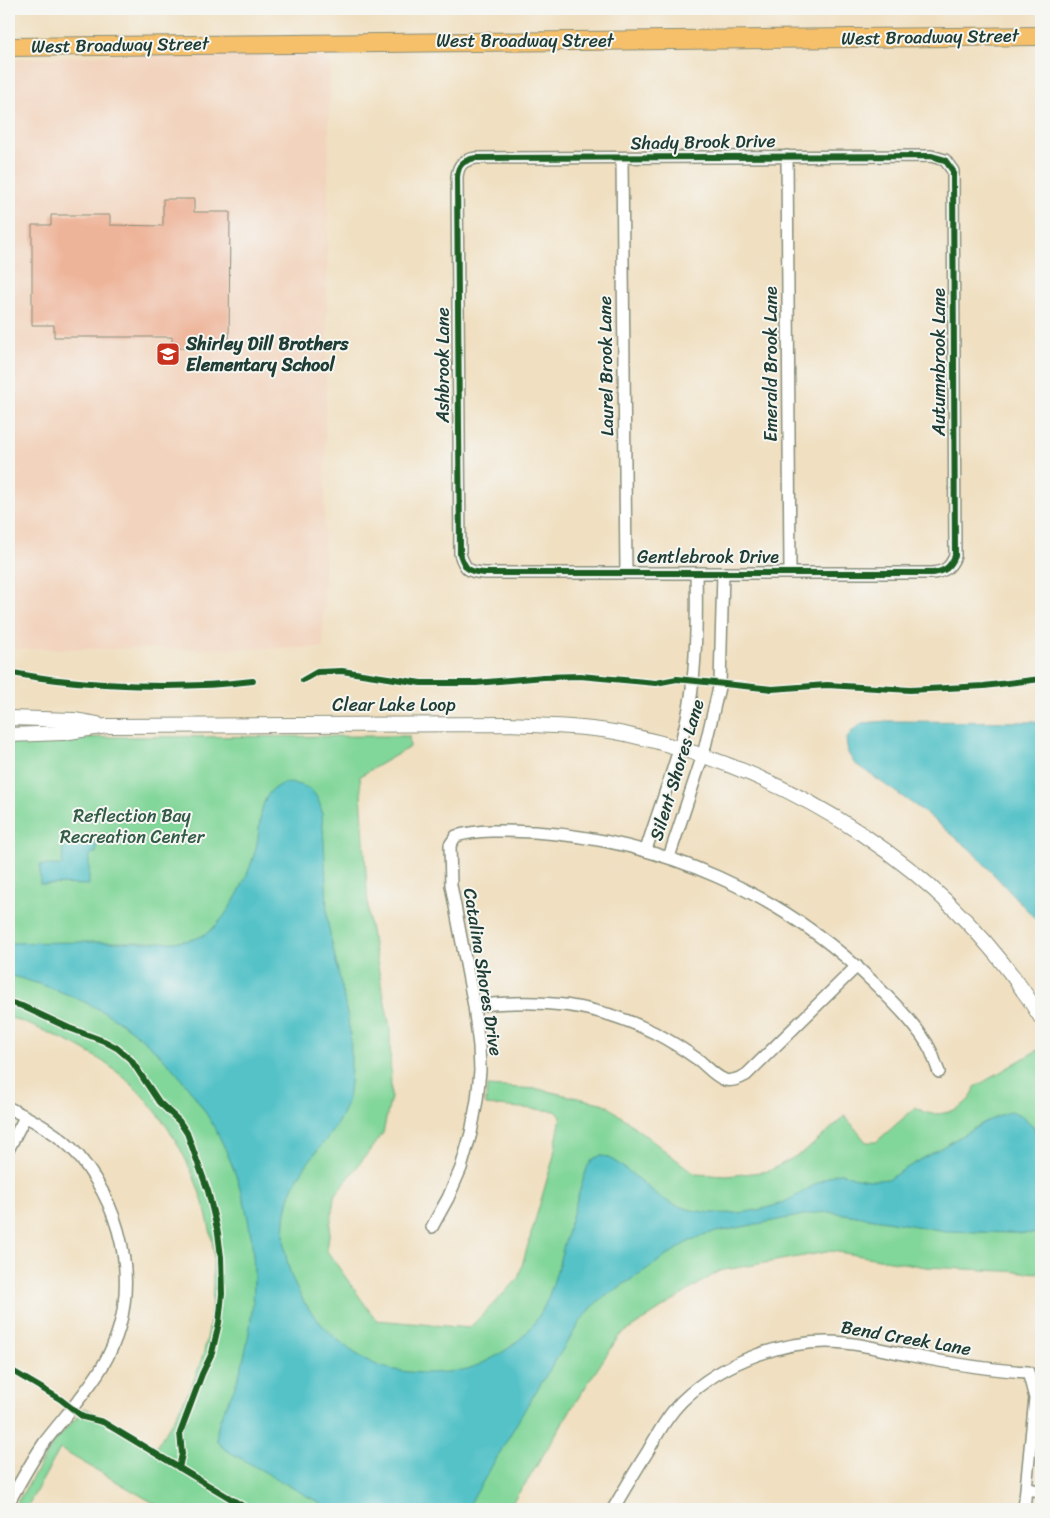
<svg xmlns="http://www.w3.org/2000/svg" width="1050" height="1518" viewBox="0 0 1050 1518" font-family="Sriracha,sans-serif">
  <rect width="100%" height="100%" fill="#f6f6f2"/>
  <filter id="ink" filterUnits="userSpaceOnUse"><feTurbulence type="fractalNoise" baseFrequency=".02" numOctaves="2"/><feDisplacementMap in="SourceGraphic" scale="10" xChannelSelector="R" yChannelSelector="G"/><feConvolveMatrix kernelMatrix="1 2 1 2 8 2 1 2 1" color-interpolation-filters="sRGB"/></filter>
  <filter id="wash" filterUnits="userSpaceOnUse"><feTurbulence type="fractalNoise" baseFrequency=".0096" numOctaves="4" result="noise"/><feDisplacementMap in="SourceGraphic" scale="20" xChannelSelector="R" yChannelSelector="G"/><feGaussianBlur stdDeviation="1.12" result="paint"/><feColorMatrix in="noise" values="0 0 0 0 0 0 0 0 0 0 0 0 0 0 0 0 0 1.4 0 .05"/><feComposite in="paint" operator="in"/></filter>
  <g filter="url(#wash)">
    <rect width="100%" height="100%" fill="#f0dfc0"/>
    <!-- built -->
    <path fill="#f2d4be" d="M330,43L323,648L9,649V60Z"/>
    <!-- green -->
    <path fill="#81d699" stroke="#508a66" d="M409,736L410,747L360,776L369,921L390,1028L391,1097L383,1133L334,1197L327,1251L376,1320L469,1328L518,1279L553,1159L561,1117L556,1111L486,1105L487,1086L538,1089L605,1104L695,1174L727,1176L769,1171L807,1150L845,1116L866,1142H876L916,1107C919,1109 923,1112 927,1113C945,1117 971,1107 975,1087L1041,1048V1273L926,1267L832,1251L719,1271L619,1336L571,1409L528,1480L507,1509H164L60,1449L26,1509H17L18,1501L54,1442L85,1408L155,1449C174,1418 195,1387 204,1351C211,1325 213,1299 213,1273C213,1264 214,1255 213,1246C203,1180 169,1113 116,1071C84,1046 46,1031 9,1017V742L104,737Z"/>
    <!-- water -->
    <path fill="#54c2c8" stroke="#3a807e" d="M888,721L1041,722V925L971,850L923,811L854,763L848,753L846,740L852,731L862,723Z
      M286,783C308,784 318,791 322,813C324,837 325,861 326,885C327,898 326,911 328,923C334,958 344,992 349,1026C352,1045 351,1065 350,1083C348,1133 301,1155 289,1199C274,1255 295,1303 337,1339C352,1352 368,1363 386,1368C410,1374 433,1374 457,1371C473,1369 488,1361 501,1353C546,1326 552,1288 565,1241C572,1216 579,1192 587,1168C590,1162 593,1157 601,1156C614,1155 650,1191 663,1199C672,1204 682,1208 692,1210C724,1217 767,1213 796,1196C805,1191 831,1173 840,1173C843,1172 848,1176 850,1176C863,1180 875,1181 888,1179L985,1122L1011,1111C1019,1114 1028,1119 1033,1127C1047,1153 1041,1203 1041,1234L946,1231L832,1212L814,1213L706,1234L686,1243L597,1302L582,1319L528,1404L467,1509H330L224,1449L217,1441C215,1419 230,1401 237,1381C245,1358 249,1335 252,1311C265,1202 212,1087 123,1024C88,1000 49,986 9,975V943C52,942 95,942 138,942C156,942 187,944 202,936C229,922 251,871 257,843C260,828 259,812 266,798C271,789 276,786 286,783Z
      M63,840L96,841V853H92L89,858V885L40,884V865H62Z"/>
    <g id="blocks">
      <!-- building -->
      <path fill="#eeb499" d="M163,199H194V212H230L229,348H172V337H54V325H32V225H51V215H110V225L163,226Z"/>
    </g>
  </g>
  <g filter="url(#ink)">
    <use href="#blocks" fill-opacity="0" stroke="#888e7a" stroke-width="1"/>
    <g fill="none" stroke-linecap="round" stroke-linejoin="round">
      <!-- minor casing -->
      <g stroke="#888e7a" stroke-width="14">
        <path id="minor" d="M787,156L790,572
          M931,156L945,160L953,171L955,556C950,568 945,571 933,573H484C468,572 465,569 460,554L457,177C458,164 464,160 476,158Z
          M622,158L626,573
          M646,850C661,802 681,753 690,703C697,660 697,616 696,573
          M669,857L703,755L720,683L723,573
          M474,1006C539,998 595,1003 655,1033C671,1041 686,1051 700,1061C707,1067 716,1077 725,1080C732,1082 740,1078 746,1075L857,966
          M9,1108C33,1120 60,1134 78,1155C127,1215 143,1298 102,1367C85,1395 63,1418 44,1443C31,1462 20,1482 9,1502
          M9,1148L25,1117
          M432,1227L448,1198L461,1168L471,1133L477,1100L480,1071L479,1046L474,1006L451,885L450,845L456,836C481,829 508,831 534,832C661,840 782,893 873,982C891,1000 920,1028 931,1051C934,1058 936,1065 939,1072
          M1026,1489L1041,1491
          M613,1509C624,1490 636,1470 648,1451C658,1433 668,1415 682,1401C723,1361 788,1337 845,1343C866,1345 888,1351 908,1355C948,1363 988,1370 1028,1372L1035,1398L1024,1509"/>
      </g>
      <!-- tertiary casing -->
      <g stroke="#888e7a" stroke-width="16">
        <path id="tertiary" d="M9,718L74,720L97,724
          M9,735L63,733L107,726L509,724C547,726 587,726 625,734C793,771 950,869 1041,1018"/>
      </g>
      <!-- primary casing -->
      <g stroke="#888e7a" stroke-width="20">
        <path id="primary" d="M9,47L1041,36"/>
      </g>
      <!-- minor -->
      <use href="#minor" stroke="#fff" stroke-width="11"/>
      <!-- tertiary -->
      <use href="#tertiary" stroke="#fff" stroke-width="14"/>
      <!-- primary -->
      <use href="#primary" stroke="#f6c06b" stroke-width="18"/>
      <!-- cycleway casing -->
      <g stroke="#f6f6f2" stroke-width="9">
        <path id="cycleway" d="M931,156L945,160L953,171L955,556C950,568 945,571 933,573H484C468,572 465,569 460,554L457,177C458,164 464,160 476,158Z
          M9,672C40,679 72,682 104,684C154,687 203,687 253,681
          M303,680L317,672L342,671L421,683H476L544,677L580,676L656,683L677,679L772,689L827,685L910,690L984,686L1041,679
          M9,1002L22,1006L69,1028L104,1041L117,1048L131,1060L159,1102L179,1121L187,1133L208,1191L218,1233L221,1257L222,1294L219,1323L212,1353L202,1374L180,1433L182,1454L179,1468
          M9,1369L60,1399L83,1417L103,1422L248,1509"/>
      </g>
      <!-- cycleway -->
      <use href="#cycleway" stroke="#1b5e20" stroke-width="6"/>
    </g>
  </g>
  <!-- icons -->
  <defs>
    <g id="school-square" transform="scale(1.25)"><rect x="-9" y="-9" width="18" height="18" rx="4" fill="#c8321e" stroke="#f6f6f2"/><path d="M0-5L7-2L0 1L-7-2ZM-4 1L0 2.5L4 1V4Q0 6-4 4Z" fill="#fff"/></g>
  </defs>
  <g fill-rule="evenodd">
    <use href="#school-square" x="168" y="354"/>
  </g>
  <g text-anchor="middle" stroke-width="4" stroke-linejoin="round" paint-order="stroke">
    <!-- street labels -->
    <g font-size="18" fill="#1f3d34" stroke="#f6f6f2">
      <text transform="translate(930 37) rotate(-1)" y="6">West Broadway Street</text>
      <text x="525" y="47">West Broadway Street</text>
      <text transform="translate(120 45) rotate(-1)" y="6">West Broadway Street</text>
      <text transform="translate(703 142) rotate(-1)" y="6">Shady Brook Drive</text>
      <text transform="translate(939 362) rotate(-90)" y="6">Autumnbrook Lane</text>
      <text transform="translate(771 364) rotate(-90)" y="6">Emerald Brook Lane</text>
      <text transform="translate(443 365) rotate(-90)" y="6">Ashbrook Lane</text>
      <text transform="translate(606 366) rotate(-91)" y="6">Laurel Brook Lane</text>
      <text x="708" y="563">Gentlebrook Drive</text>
      <text x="394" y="711">Clear Lake Loop</text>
      <text transform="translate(677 770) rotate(-73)" y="6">Silent Shores Lane</text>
      <text transform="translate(483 972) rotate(81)" y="6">Catalina Shores Drive</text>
      <text transform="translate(906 1338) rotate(10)" y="6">Bend Creek Lane</text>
    </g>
    <!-- poi labels -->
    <g font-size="18" font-weight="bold" fill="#1f3d34" stroke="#f6f6f2" text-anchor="start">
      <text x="186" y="350">Shirley Dill Brothers<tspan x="186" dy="21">Elementary School</tspan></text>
    </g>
    <!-- park labels -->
    <g font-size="18" fill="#335c48" stroke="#f6f6f2">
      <text x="132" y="822">Reflection Bay<tspan x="132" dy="21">Recreation Center</tspan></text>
    </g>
  </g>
  <!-- margin -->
  <rect width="1050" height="1518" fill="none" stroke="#f6f6f2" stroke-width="30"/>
</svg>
